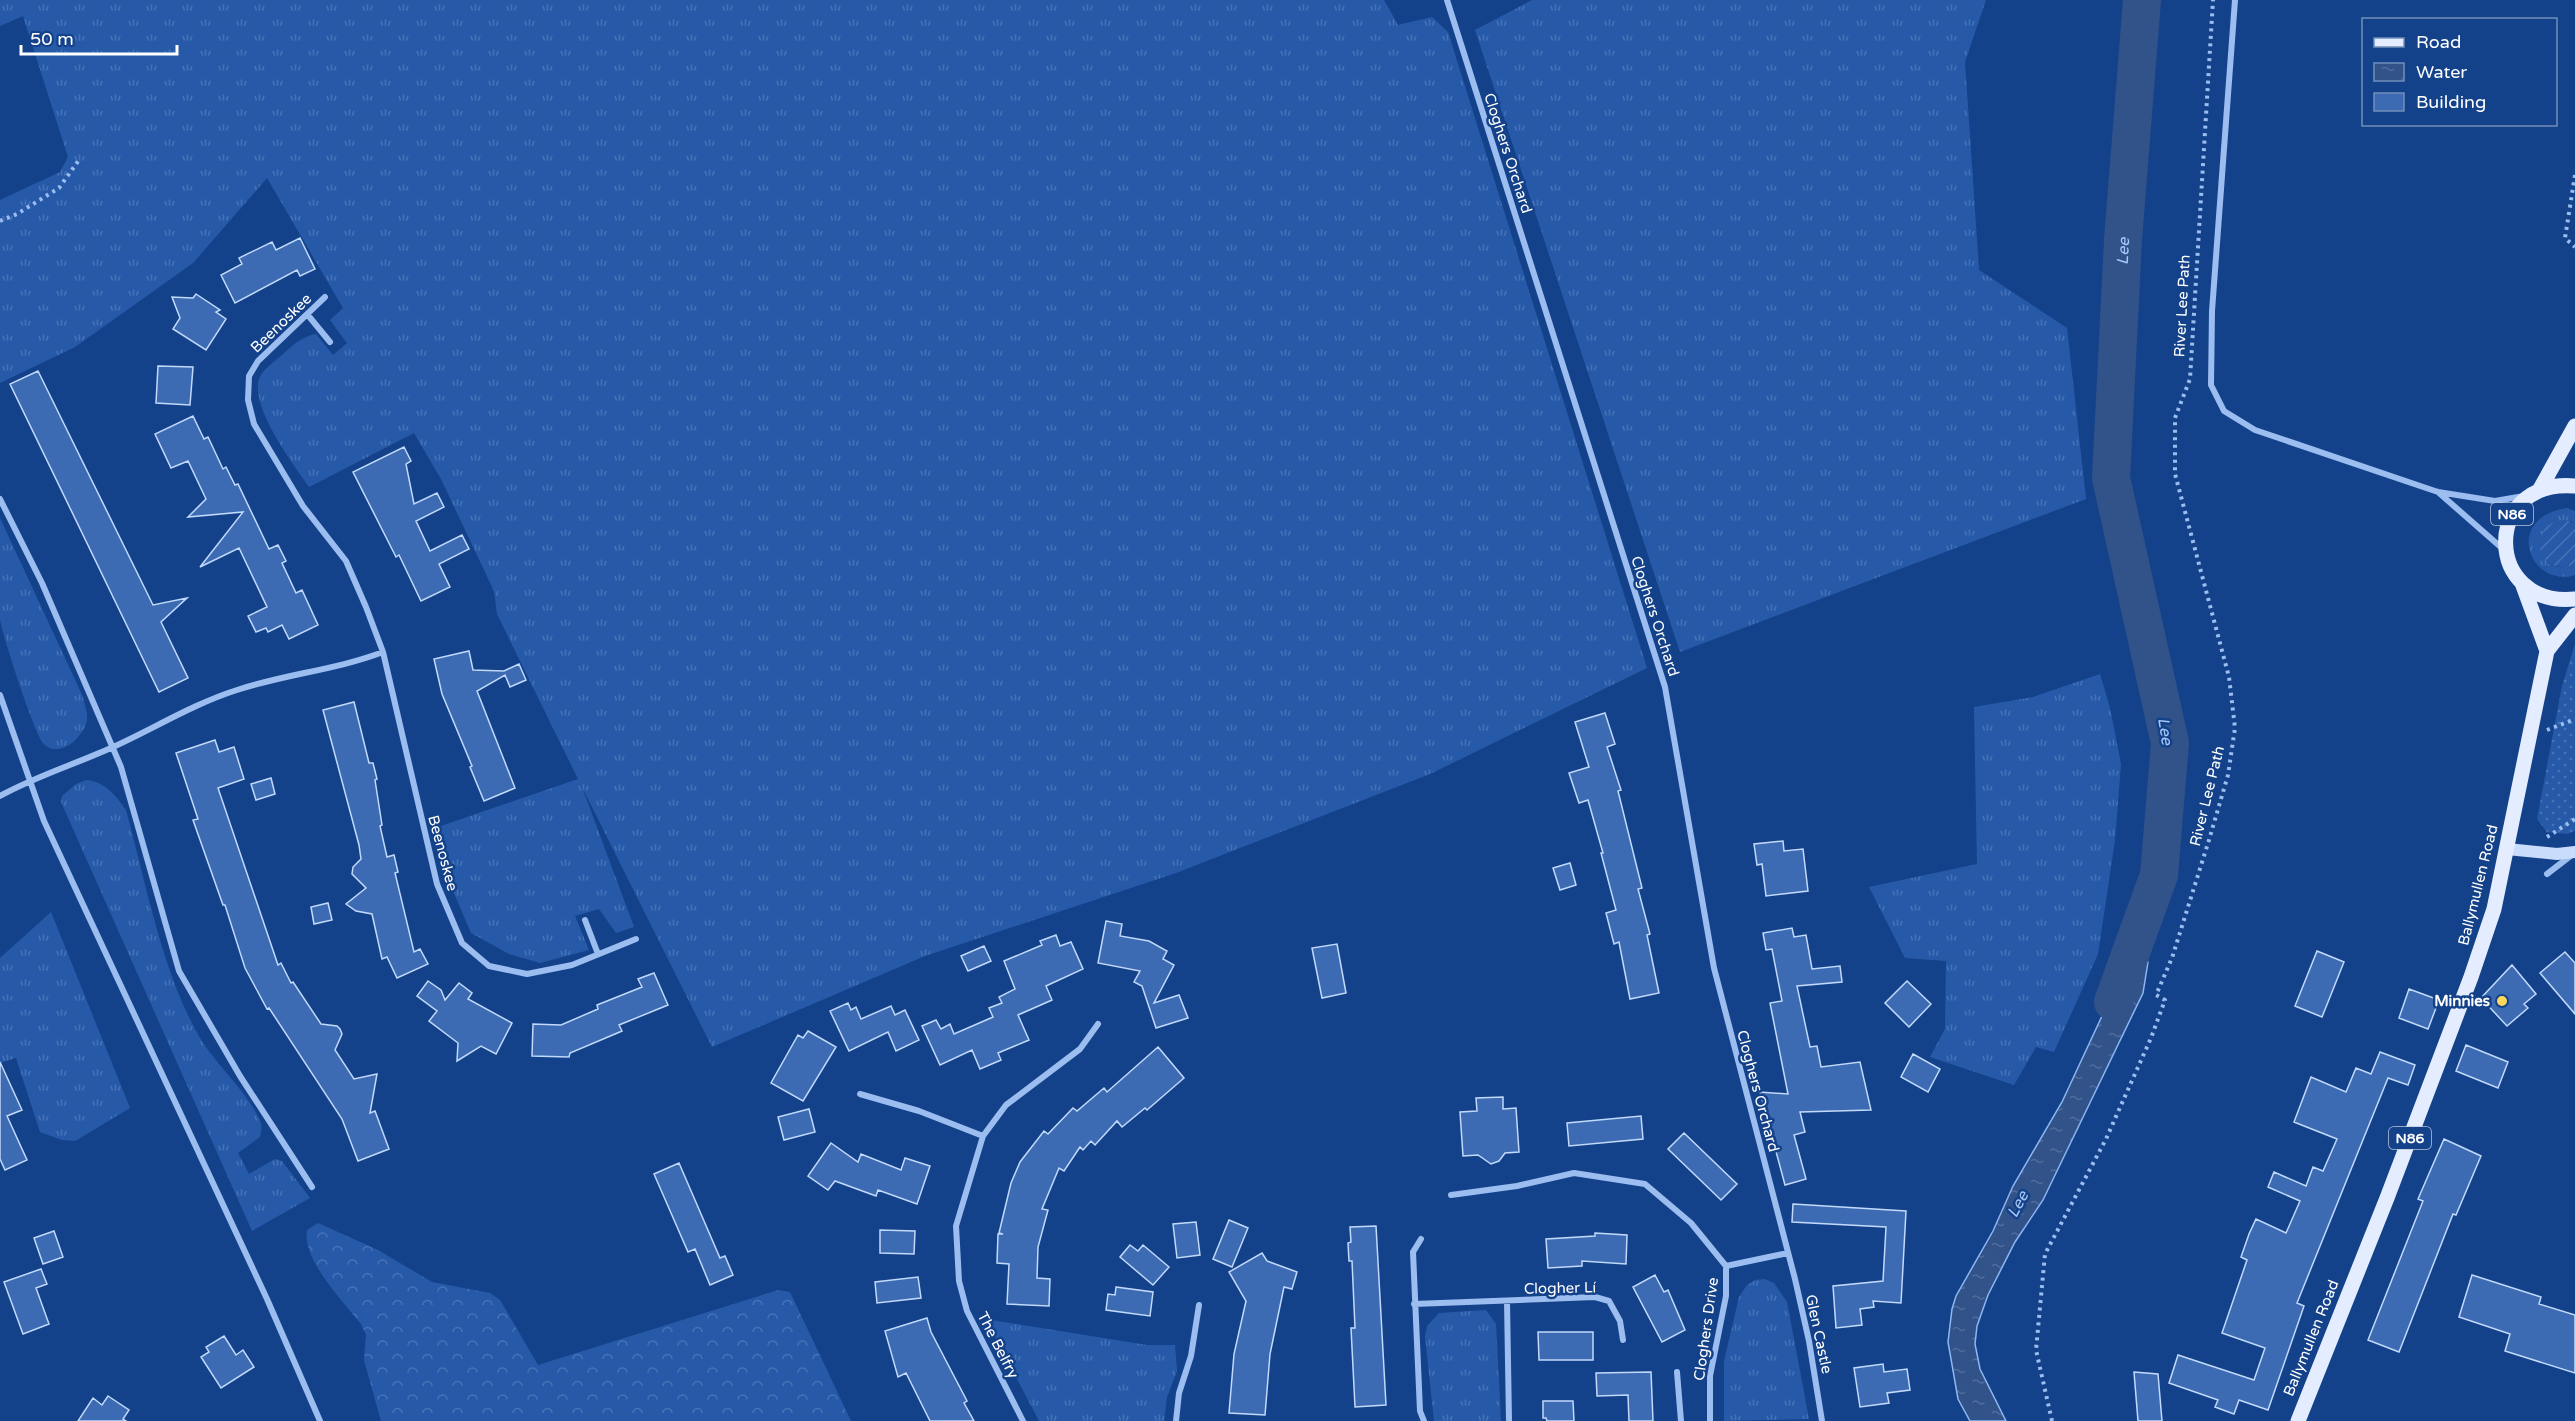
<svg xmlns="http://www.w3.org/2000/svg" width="2575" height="1421" viewBox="0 0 2575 1421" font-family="'Varela Round',sans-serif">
  <defs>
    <pattern id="grass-tufts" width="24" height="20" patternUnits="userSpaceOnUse" patternTransform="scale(1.5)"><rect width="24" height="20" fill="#265aa9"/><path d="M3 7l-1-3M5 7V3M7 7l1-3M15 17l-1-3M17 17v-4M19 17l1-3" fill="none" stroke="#4773b6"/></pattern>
    <pattern id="forest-crowns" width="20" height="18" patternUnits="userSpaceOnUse" patternTransform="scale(1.5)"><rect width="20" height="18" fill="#265aa9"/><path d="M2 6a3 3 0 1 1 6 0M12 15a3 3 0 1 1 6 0" fill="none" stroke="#4773b6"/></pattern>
    <pattern id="park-dots" width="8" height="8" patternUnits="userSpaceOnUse" patternTransform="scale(1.5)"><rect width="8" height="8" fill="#265aa9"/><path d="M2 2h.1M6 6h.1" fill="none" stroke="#4773b6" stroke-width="1.8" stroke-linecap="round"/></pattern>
    <pattern id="garden-furrows" width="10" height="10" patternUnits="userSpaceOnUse" patternTransform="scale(1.5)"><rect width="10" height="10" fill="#265aa9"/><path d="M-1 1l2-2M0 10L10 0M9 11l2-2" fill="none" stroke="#4773b6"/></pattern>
    <pattern id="water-ripples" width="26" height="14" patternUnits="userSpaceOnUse" patternTransform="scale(1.5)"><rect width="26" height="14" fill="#315389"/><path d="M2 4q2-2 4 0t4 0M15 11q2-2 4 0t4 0" fill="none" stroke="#506d9b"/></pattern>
  </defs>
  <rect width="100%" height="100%" fill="#14428a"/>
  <!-- grass -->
  <path fill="url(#grass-tufts)" d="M0,0H1384L1398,25L1432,17L1448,32L1647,668L1430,774L1176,873L925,956L712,1047L582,787L634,927L616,933L599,909L575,916L589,950L540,963L509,954L471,933L454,893L438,827L578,779L497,614L494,591L441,479L414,433L309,487C294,465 250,407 259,379C262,370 274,362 281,356C293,345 301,337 316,334L333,355L347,343L330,320L343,308L267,178L193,263L75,347L0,383V200L60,172L68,157L23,16L0,26Z
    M1532,0H1986L1965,62L1979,270L2067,328L2086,499L1680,652L1475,30Z
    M2567,508L2575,511V524L2570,521L2548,563C2558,568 2564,569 2575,564V575C2530,589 2502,518 2567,508Z
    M0,518L83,697C84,704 88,712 87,719C85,736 60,760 44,744C35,736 2,634 0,619C0,588 0,550 0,518Z
    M2100,674L2110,708L2121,764L2115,840L2098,954L2054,1052L2036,1047L2014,1085L1930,1057L1945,1029L1946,961L1905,958L1869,887L1977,864L1974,707L2033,697Z
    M86,780C106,782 116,796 126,810C146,883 162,973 200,1038C216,1065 251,1095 261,1124C262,1128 261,1133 260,1137L238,1153L249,1174L275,1159L282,1161L310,1198L252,1231L61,802L62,796L76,784Z
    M51,912L130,1108L75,1141L62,1140L40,1132L16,1058L0,1063V958Z
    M1765,1279L1774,1283L1787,1302L1809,1419L1724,1421V1361L1739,1297L1747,1285L1755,1280Z
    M1486,1310L1496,1324L1501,1421H1434L1425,1336L1427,1326L1439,1313Z
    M991,1320L1147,1345H1175L1177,1371L1167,1397L1164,1421H1039L992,1331Z"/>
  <!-- forest -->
  <path fill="url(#forest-crowns)" d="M318,1223L378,1250L432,1282L490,1293L500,1300L538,1365L778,1290L790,1292L851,1421H381L364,1360L366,1335L361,1324C343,1301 302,1260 307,1230Z"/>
  <!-- park -->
  <path fill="url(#park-dots)" d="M2575,644V831L2567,834L2547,832L2537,819L2562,686Z"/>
  <!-- garden -->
  <path fill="url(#garden-furrows)" d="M2565,520L2575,524V564C2539,581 2522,523 2565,520Z"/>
  <!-- water -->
  <path fill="url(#water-ripples)" stroke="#8db7f3" stroke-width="1.5" d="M2122,951L2148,962L2143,993L2043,1200L2015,1242L1988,1295L1977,1326L1975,1344L1980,1369L2006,1421H1970L1958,1399L1948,1342L1952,1309L1956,1296L1993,1231L2013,1186L2062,1102L2102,1016Z"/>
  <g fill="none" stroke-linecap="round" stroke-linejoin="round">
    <!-- river -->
    <path stroke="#315389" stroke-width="38" id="s1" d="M2113,1002L2159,875L2170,743L2111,478L2123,240L2142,0"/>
  </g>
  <!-- building -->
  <path fill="#3c6bb3" stroke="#c1d9fb" stroke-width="1.5" d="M300,238L315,269L300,276L297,270L235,303L221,275L242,264L239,258L272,242L276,250Z
    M196,294L220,310L216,312L226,319L206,350L173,329L180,318L172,297L193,298Z
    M158,366L193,367L190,405L156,403Z
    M38,371L153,605L187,598L161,622L188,678L159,692L10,384Z
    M193,416L204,439L208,437L223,469L226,467L235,485L238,484L269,549L278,545L286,561L282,563L296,593L302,590L318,625L289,639L282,625L268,632L266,628L256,632L248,616L267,607L239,548L200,567L243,512L188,517L206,499L188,461L171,468L155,434Z
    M404,447L411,461L406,464L414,504L437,493L444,507L416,521L430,551L462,535L469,549L439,564L450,587L421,601L399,555L396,557L353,472Z
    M469,651L473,670L504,671L519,664L526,680L510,687L505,675L477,691L515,788L484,801L470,767L472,766L442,694L434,659Z
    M354,702L369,763H373L377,779L375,780L382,825L380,826L387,857L394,855L398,872L395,873L414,952L420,949L428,964L397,978L387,957L382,959L372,914L356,911L346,904L366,888L352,874L353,867L361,859L359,845L323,710Z
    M1605,713L1615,744L1607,747L1621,790L1618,791L1642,888L1638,889L1650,934L1647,935L1659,993L1630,999L1619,942L1614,944L1606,913L1616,910L1601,853H1603L1588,800L1579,803L1569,773L1589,767L1575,722Z
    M215,740L219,752L234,747L244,779L218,788L278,965L281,963L291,983L293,982L321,1024L337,1026L340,1029L342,1034L335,1050L354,1079L377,1074L370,1113L375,1111L389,1149L358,1161L342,1119L269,1008L267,1009L245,968L225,905H223L193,820L198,819L176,753Z
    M271,778L275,794L256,800L251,784Z
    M1783,841L1784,851L1803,849L1808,891L1766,896L1762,864L1757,865L1754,844Z
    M1570,863L1576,885L1560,890L1553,868Z
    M328,903L332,920L314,924L311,907Z
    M1106,921L1122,924L1120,936L1149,941L1167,951L1163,959L1174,965L1154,1003L1179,995L1188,1018L1156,1028L1142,986L1134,982L1140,971L1098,963Z
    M1792,928L1794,937L1806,935L1812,969L1840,966L1842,982L1797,986L1810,1047L1817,1046L1821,1067L1860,1062L1871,1110L1800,1112L1805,1132L1794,1135L1806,1179L1785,1185L1760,1092L1788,1094L1770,1003L1782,1001L1772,949L1766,950L1763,933Z
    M1056,935L1060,946L1071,942L1083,969L1046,986L1052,1000L1018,1015L1029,1040L998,1053L1001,1060L980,1069L972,1050L940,1065L922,1026L936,1020L941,1029L950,1024L954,1034L993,1017L989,1008L1002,1003L999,997L1015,989L1004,961L1042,945L1040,941Z
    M1337,944L1346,993L1322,998L1312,948Z
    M984,946L991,961L968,971L961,956Z
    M2317,951L2344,962L2322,1017L2295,1006Z
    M2565,952L2575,963V1014L2540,973Z
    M2512,965L2536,994L2524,1004L2528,1008L2507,1026L2481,998Z
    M654,973L668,1005L619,1025L622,1031L570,1053L569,1057L532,1056L533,1024L561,1025L598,1009L597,1005L642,987L638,979Z
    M428,981L441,990L445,1000L459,983L472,993L468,999L512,1023L496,1054L481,1046L457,1061L458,1043L429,1021L437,1011L417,996Z
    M1907,981L1931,1004L1909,1027L1885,1003Z
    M2409,989L2439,1000L2428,1029L2399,1018Z
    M848,1003L851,1010L856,1007L861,1019L891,1006L895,1015L905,1010L919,1040L896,1051L888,1032L849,1051L830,1011Z
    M808,1031L836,1047L803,1101L771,1083L798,1035L803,1038Z
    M2466,1045L2508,1062L2498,1088L2456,1071Z
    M1158,1047L1184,1078L1147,1110L1145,1108L1122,1127L1117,1121L1095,1145L1091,1141L1083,1150L1080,1147L1064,1171L1059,1168L1042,1209L1048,1210L1038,1247L1037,1278L1050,1279L1049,1306L1007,1304L1009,1264L997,1263L998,1234H1003L999,1233L1011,1183L1020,1162L1044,1131L1048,1134L1073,1108L1077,1111L1104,1088L1107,1092Z
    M2380,1052L2415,1065L2408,1085L2388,1078L2297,1303L2304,1306L2268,1410L2239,1400L2234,1414L2215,1407L2218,1400L2169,1383L2178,1355L2254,1380L2265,1348L2222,1333L2247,1260L2241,1257L2249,1234L2256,1219L2286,1233L2300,1201L2268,1187L2274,1172L2306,1186L2313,1167L2323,1171L2337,1139L2294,1122L2311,1077L2346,1092L2356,1068L2371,1074Z
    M1913,1054L1940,1069L1928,1092L1901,1077Z
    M0,1062L22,1110L7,1116L27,1160L5,1170L0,1159Z
    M1503,1097V1109L1516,1108L1519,1152L1505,1153L1499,1161L1491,1164L1478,1155L1463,1156L1460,1112L1477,1111L1476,1098Z
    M809,1109L815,1132L784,1140L778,1117Z
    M1641,1116L1643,1139L1569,1146L1567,1123Z
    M1684,1133L1737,1184L1721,1200L1668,1149Z
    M2444,1139L2481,1156L2456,1215L2453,1214L2399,1352L2368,1340L2423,1201L2418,1199Z
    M831,1143L858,1162L861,1154L901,1170L905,1158L930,1166L917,1204L878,1190L876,1196L835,1181L828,1190L808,1176Z
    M679,1163L720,1258L725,1256L733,1275L710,1285L695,1249L688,1252L654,1174Z
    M1793,1204L1906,1211L1901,1303L1873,1301L1874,1307L1860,1309L1862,1325L1836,1328L1833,1286L1883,1281L1886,1227L1792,1222Z
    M1229,1220L1248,1228L1232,1267L1213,1259Z
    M1196,1222L1200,1255L1177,1258L1173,1224Z
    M1376,1226L1386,1405L1355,1407L1351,1328H1355L1352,1261H1349L1348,1243L1351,1242L1350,1227Z
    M880,1230L915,1231L914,1254L880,1253Z
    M54,1231L63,1257L43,1264L34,1238Z
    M1595,1233L1627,1235L1626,1264L1582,1261V1266L1548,1268L1546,1239L1595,1236Z
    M1130,1245L1138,1251L1143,1245L1169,1267L1153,1285L1120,1257Z
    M1262,1253L1267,1261L1297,1272L1292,1289L1284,1287L1270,1354L1265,1415L1229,1413L1234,1354L1246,1301L1229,1272Z
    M41,1269L47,1284L36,1288L49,1324L23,1334L4,1282Z
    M1655,1275L1664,1292L1668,1290L1685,1330L1662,1342L1633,1287Z
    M2472,1275L2541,1297L2539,1304L2575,1315V1373L2505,1351L2510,1334L2459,1317Z
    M918,1277L921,1298L877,1303L875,1282Z
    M1116,1287L1153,1292L1150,1316L1106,1310L1108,1294L1115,1295Z
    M927,1318L931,1332L967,1401L964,1403L974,1421H930L906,1373L898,1377L885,1331Z
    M1538,1332H1593V1360H1539Z
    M224,1336L236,1355L243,1350L254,1367L221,1388L201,1357L209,1352L206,1347Z
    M1883,1364L1884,1372L1907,1369L1910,1390L1887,1393L1889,1403L1860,1407L1854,1368Z
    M1651,1372L1653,1421H1629L1628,1395L1597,1396L1596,1373Z
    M2134,1372L2158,1374L2162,1421H2138Z
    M108,1396L129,1410L123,1419L126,1421H78L93,1398L102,1405Z
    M1543,1401H1573L1574,1421H1547L1546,1418H1543Z"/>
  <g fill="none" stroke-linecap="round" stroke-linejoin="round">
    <!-- path -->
    <path stroke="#9bbdf0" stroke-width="4" stroke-dasharray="3 4.5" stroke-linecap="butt" d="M2575,175L2565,238L2575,247
      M0,221L17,214L59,188L79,160
      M2547,730L2575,719
      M2547,837L2575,819
      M2052,1421L2036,1350L2045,1254L2106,1139L2151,1038L2165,1000L2156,995L2172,958L2209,840L2228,775L2235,728L2229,677L2175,474V418L2190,379L2213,0"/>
    <!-- street -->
    <path stroke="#9bbdf0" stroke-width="6" d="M1447,0L1665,687L1714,968L1795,1279L1809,1341L1822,1421
      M2235,0L2212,311L2211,385L2224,411L2255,430L2438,492L2495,501L2524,496
      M325,297L258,361L249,376L248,400L254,424L303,506L346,561L366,607L383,652L437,884L462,943L489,966L527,974L572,965L636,939
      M307,314L330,342
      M2438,492L2503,549
      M0,499L42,583L121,767L179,971L240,1076L312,1187
      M0,695L44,821L267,1299L320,1421
      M0,796C36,776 76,764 113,747C155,728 193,704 237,690C285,674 336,670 383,652
      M2547,874L2573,854
      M585,920L598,954
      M860,1094L919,1111L983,1136
      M1451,1195L1517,1186L1574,1173L1645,1184L1691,1223L1726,1266V1296L1710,1376V1421
      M1421,1239L1413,1252L1420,1411L1424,1421
      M1726,1266L1788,1253
      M1507,1301L1509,1421
      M1414,1304L1595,1297L1609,1301L1620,1321L1623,1340
      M1677,1372L1681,1421
      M1023,1421L967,1311L959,1281L956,1226L983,1136L1006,1105L1080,1049L1098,1024
      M1176,1421L1179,1393L1191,1356L1199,1305"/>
    <!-- secondary -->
    <path stroke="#c9dcfb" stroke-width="12" d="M2507,849L2557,854L2575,852"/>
    <!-- primary -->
    <path stroke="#e4edff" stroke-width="15" d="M2575,486C2481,478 2484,608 2575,599
      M2540,489L2575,426
      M2522,583L2547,651
      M2298,1421L2387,1198L2471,977L2494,909L2547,651L2575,615"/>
  </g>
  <!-- markers -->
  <circle fill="#ffd75a" stroke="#14428a" stroke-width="2" cx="2502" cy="1001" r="6"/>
  <g text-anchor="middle" stroke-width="5" stroke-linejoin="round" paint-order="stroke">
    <!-- shield labels -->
    <g fill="#14428a" stroke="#b8c6dc" stroke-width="1.5">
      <rect x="2491" y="503" width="42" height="22" rx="4.5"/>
      <rect x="2389" y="1127" width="42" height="22" rx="4.5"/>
    </g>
    <g font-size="14" font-weight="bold" fill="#fff">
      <text x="2512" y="519">N86</text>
      <text x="2410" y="1143">N86</text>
    </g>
    <!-- street labels -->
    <g font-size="15" fill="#fff" stroke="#14428a">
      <text transform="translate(1508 153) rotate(72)" y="5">Cloghers Orchard</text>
      <text transform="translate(2182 306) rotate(-87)" y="5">River Lee Path</text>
      <text transform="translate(281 323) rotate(-44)" y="5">Beenoskee</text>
      <text transform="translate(1655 616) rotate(72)" y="5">Cloghers Orchard</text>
      <text transform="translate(2207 796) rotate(-76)" y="5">River Lee Path</text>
      <text transform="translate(443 853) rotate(75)" y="5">Beenoskee</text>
      <text transform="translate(2478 885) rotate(-76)" y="5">Ballymullen Road</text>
      <text transform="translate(1758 1091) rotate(75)" y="5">Cloghers Orchard</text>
      <text transform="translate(1560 1288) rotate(-1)" y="5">Clogher Lí</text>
      <text transform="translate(1706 1329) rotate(-82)" y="5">Cloghers Drive</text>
      <text transform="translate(1819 1334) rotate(78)" y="5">Glen Castle</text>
      <text transform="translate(2311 1338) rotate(-68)" y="5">Ballymullen Road</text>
      <text transform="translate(998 1345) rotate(63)" y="5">The Belfry</text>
    </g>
    <!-- poi labels -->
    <g font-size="15" font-weight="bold" fill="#fff" stroke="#14428a" text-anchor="end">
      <text x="2490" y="1006">Minnies</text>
    </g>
    <!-- water labels -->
    <g font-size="16" font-style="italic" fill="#a6c7f7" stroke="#14428a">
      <text dy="6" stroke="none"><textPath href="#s1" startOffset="766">Lee</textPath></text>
      <text transform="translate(2166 731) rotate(81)" y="6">Lee</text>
      <text transform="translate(2017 1204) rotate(-62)" y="6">Lee</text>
    </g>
  </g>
  <!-- legend -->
  <rect x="2362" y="18" width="195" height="108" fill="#14428a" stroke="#728eb9" stroke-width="1.5"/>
  <rect x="2374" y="38" width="30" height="9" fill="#e4edff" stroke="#728eb9" stroke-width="1.5"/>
  <text x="2416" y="48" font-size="18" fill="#ffffff">Road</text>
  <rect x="2374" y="63" width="30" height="18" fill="url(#water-ripples)" stroke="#728eb9" stroke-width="1.5"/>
  <text x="2416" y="78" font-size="18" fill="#ffffff">Water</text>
  <rect x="2374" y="93" width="30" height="18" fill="#3c6bb3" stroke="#728eb9" stroke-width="1.5"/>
  <text x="2416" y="108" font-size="18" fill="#ffffff">Building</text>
  <!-- scale -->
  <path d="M21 45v9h156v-9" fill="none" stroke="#ffffff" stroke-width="3"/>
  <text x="30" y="45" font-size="18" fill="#ffffff" stroke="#14428a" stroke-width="4.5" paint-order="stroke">50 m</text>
</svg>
